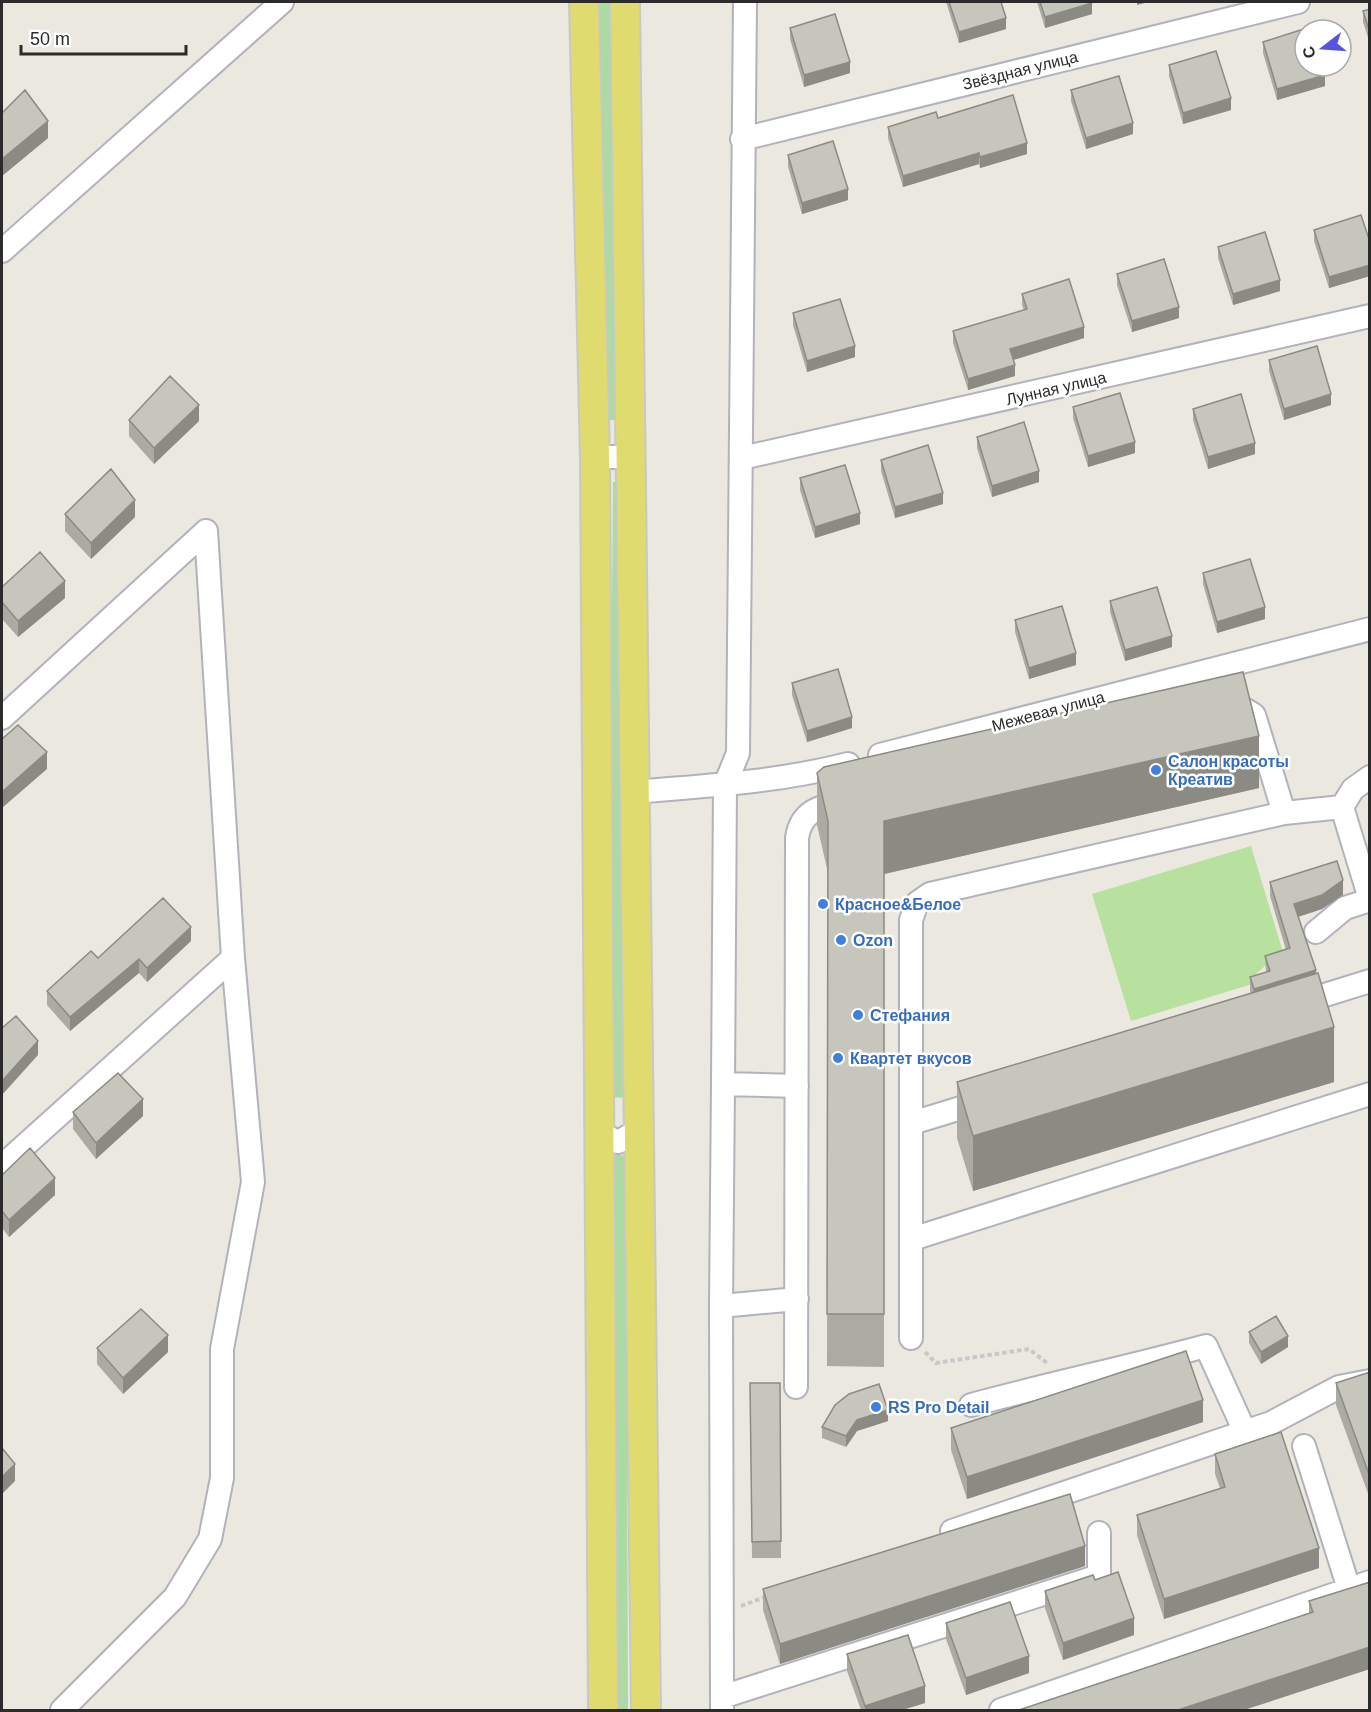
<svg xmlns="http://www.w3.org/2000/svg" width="1371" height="1712" viewBox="0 0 1371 1712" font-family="Helvetica,sans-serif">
  <rect width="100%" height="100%" fill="#ebe8df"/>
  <!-- green -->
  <path fill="#abdba2" d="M596,2H611L617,420H600Z
    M613,482H624L628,1098L608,1097Z
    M613,1152L626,1157L628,1710H617Z"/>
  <!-- pitch -->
  <path fill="#b8e19f" d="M1251,846L1285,959L1266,965L1256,974L1259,982L1131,1021L1092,894Z"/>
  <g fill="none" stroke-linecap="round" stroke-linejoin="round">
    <!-- minor casing -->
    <g stroke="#b2b2bd" stroke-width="26">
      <path id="minor" d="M745,2L738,753L725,785L723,1084L797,1086
        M742,139L1298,2
        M2,251L282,2
        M595,457H631
        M742,458L1370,316
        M1225,714L1246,710L1254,715L1284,813
        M2,718L206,531
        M880,755L1370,629
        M633,792C705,786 778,782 848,764
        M1342,807L1370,899
        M1316,932L1345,908L1370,900
        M1296,1004L1370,981
        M723,1084L721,1306L797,1299
        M912,1123L987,1100
        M598,1132L618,1142L639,1130
        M2,1166L233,958
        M912,1239L1370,1094
        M721,1306L722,1697
        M911,1338V920L917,903L930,894L1284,813L1342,807L1353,789L1370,777
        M796,1387L797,838C801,809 823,806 847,800
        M971,1405C1049,1384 1128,1367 1206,1346L1245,1432
        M1304,1446L1349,1589
        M952,1531L1271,1423L1339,1387L1370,1381
        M62,1710L175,1597L210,1539L222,1478V1349L253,1182L233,958L206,531
        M722,1710V1697L1099,1576V1533
        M1001,1710L1370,1582"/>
    </g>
    <!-- major casing -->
    <g stroke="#c8c8c8" stroke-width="32">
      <path id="major" d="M584,2L595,457L603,1710
        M625,2L646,1710"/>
    </g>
    <!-- path -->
    <path stroke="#c8c8c8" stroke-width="4" stroke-dasharray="4.5 3" stroke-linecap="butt" d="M925,1352L936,1363L1029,1349L1047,1363
      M741,1606L765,1597"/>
    <!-- minor -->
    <use href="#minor" stroke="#fff" stroke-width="22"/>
    <!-- major -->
    <use href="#major" stroke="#e0db6f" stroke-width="28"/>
  </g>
  <!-- wall -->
  <path fill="#abaaa3" d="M946,2H1001L1006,29L959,43Z
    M1037,2H1092V14L1045,28Z
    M1370,9V44L1363,22V11Z
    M790,28L850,73L804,87L790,39Z
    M1263,42L1325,86L1277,100L1263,53Z
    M1169,65L1231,110L1183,124L1169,76Z
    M1071,90L1133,134L1086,149L1071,101Z
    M2,113L48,138L2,176Z
    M938,118L1027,154L980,168L979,164L903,187L888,138V127Z
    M788,155L848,200L802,214L788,167Z
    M1314,230L1370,242V276L1329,288L1314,241Z
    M1218,247L1280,291L1233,305L1218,258Z
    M1117,274L1179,318L1132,332L1117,285Z
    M1022,294L1084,338L1013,360L1015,376L968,390L953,343V331L1024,310L1022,305Z
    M793,313L855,357L807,372L793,325Z
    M1269,360L1331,405L1284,420L1269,371Z
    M1073,407L1135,453L1088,467L1073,418Z
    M1193,409L1255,454L1208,469L1193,420Z
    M129,420L199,421L154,464L129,436Z
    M977,437L1039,482L992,497L977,448Z
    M881,460L943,504L895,518L881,471Z
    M800,478L860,524L815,538L800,490Z
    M65,514L135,517L91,559L65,531Z
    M1203,573L1265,619L1217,633L1203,584Z
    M2,587L65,598L18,637L2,619Z
    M1110,601L1172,647L1125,661L1110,612Z
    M1015,620L1076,665L1029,679L1015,632Z
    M792,683L852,728L807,742L792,695Z
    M817,773L1259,788L884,874V1367L827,1366L828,873L817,825Z
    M1270,882L1343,895L1322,909L1298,917L1316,974L1334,1082L973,1191L957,1138V1082L1251,994L1250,991V977L1266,972L1265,956L1286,950L1270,896Z
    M191,941L147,982L139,973L70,1031L47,1005V991L98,958Z
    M73,1112L143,1116L96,1159L73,1129Z
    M2,1175L55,1195L9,1237L2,1228Z
    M1249,1332L1288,1347L1261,1364L1249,1343Z
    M97,1348L168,1352L123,1394L97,1364Z
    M1370,1372V1499L1336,1405V1383Z
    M750,1383H780L781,1558H752Z
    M888,1421L857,1431L846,1447L822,1438V1427Z
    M1203,1422L967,1499L951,1450V1428Z
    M1215,1454L1319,1568L1164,1619L1137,1535V1515L1220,1488L1215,1474Z
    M1085,1566L780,1664L763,1610V1589Z
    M1095,1580L1134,1635L1063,1660L1045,1608V1591Z
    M1370,1582V1669L1329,1682L1309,1613V1601Z
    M946,1623L1029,1673L966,1695L946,1639Z
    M847,1654L925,1703L902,1710H861L847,1671Z"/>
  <!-- shaded-wall -->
  <path fill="#8b8b84" d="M1137,2H1149L1137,5Z
    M1092,3V14L1045,28V17Z
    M1006,18V29L959,43V32Z
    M850,62V73L804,87V75Z
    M1325,75V86L1277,100V89Z
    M1231,98V110L1183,124V113Z
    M48,121V138L2,176V159Z
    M1133,123V134L1086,149V138Z
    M1027,143V154L980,168V157Z
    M979,153V164L903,187V176Z
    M848,189V200L802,214V203Z
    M1370,265V276L1329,288V277Z
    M1280,280V291L1233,305V294Z
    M1179,307V318L1132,332V321Z
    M1084,327V338L1010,361V349Z
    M855,346V357L807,372V361Z
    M1015,365V376L968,390V379Z
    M1331,394V405L1284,420V409Z
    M199,405V421L154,464V448Z
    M1135,442V453L1088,467V456Z
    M1255,443V454L1208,469V457Z
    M1039,471V482L992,497V486Z
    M943,493V504L895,518V507Z
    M135,500V517L91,559V543Z
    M860,513V524L815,538V527Z
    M65,581V598L18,637V621Z
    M1265,607V619L1217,633V622Z
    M1172,636V647L1125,661V650Z
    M1076,653V665L1029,679V668Z
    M852,717V728L807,742V731Z
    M1259,736V788L884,874V1367V821Z
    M47,752V769L2,808V792Z
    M1343,880V895L1322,909L1294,918V904Z
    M191,927V941L147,982V968Z
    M139,959V973L70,1031V1017Z
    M1316,970V984L1254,1003V989Z
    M1334,1027V1082L973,1191V1136Z
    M38,1041V1055L2,1095V1081Z
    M143,1099V1116L96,1159V1143Z
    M55,1178V1195L9,1237V1220Z
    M168,1335V1352L123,1394V1378Z
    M1288,1336V1347L1261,1364V1352Z
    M1203,1400V1422L967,1499V1477Z
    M888,1410V1421L857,1431L846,1447V1436L857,1420Z
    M15,1464V1481L2,1494V1477Z
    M1085,1546V1566L780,1664V1644Z
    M1319,1548V1568L1164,1619V1599Z
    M1134,1618V1635L1063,1660V1643Z
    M1370,1647V1669L1244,1710H1178Z
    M1029,1656V1673L966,1695V1678Z
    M925,1686V1703L902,1710H865V1706Z"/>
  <!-- building -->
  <path fill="#c7c6bd" stroke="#8b8b84" stroke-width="1.5" d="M949,2H1001L1006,18L959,32Z
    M1040,2H1092V3L1045,17Z
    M1370,9V33L1363,11Z
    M835,14L850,62L804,75L790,28Z
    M1310,27L1311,30H1305V66H1322L1325,75L1277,89L1263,42Z
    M1216,51L1231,98L1183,113L1169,65Z
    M1119,76L1133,123L1086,138L1071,90Z
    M25,90L48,121L2,159V113Z
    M1013,95L1027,143L980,157L979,153L903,176L888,127L936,112L938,118Z
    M833,141L848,189L802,203L788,155Z
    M1361,215L1370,242V265L1329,277L1314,230Z
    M1265,232L1280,280L1233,294L1218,247Z
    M1164,259L1179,307L1132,321L1117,274Z
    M1069,279L1084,327L1010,349L1015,365L968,379L953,331L1027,309L1022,294Z
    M840,299L855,346L807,361L793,313Z
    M1317,346L1331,394L1284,409L1269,360Z
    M170,376L199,405L154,448L129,420Z
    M1120,393L1135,442L1088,456L1073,407Z
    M1241,394L1255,443L1208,457L1193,409Z
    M1024,422L1039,471L992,486L977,437Z
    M928,445L943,493L895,507L881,460Z
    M845,465L860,513L815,527L800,478Z
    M111,469L135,500L91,543L65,514Z
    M40,552L65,581L18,621L2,602V587Z
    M1250,559L1265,607L1217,622L1203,573Z
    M1157,587L1172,636L1125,650L1110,601Z
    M1062,606L1076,653L1029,668L1015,620Z
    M838,669L852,717L807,731L792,683Z
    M1243,672L1259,736L884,821V1314H827L828,821L817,773L824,767Z
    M18,725L47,752L2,792V739Z
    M1337,861L1343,880L1322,895L1294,904L1316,970L1254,989L1250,977L1270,971L1265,956L1290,948L1270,882Z
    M163,898L191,927L147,968L139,959L70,1017L47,991L91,951L98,958Z
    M1318,973L1334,1027L973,1136L957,1082Z
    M16,1016L38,1041L2,1081V1028Z
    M118,1073L143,1099L96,1143L73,1112Z
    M30,1148L55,1178L9,1220L2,1211V1175Z
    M141,1309L168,1335L123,1378L97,1348Z
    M1276,1316L1288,1336L1261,1352L1249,1332Z
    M1186,1351L1203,1400L967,1477L951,1428Z
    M1370,1372V1477L1336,1383Z
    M750,1383H780L781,1541L752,1542Z
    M879,1384L888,1410L857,1420L846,1436L822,1427L835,1405L849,1394Z
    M1281,1432L1319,1548L1164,1599L1137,1515L1225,1487L1215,1454Z
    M2,1448L15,1464L2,1477Z
    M1070,1494L1085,1546L780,1644L763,1589Z
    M1118,1572L1134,1618L1063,1643L1045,1591L1093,1575L1095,1580Z
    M1370,1582V1647L1178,1710H1019L1313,1612L1309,1601Z
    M1010,1602L1029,1656L966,1678L946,1623Z
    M908,1635L925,1686L865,1706L847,1654Z"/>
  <!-- markers -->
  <g fill="#3f7fe0" stroke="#fff" stroke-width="2">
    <circle cx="1156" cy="770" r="6"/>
    <circle cx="823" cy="904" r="6"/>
    <circle cx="841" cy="940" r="6"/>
    <circle cx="858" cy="1015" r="6"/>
    <circle cx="838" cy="1058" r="6"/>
    <circle cx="876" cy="1407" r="6"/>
  </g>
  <g text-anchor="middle" stroke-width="5" stroke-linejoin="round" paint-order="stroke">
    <!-- street labels -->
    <g font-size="16" fill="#2b2b2b" stroke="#fff">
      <text transform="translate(1020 70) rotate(-14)" y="6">Звёздная улица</text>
      <text transform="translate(1056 388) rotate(-13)" y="6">Лунная улица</text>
      <text transform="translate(1048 711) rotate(-15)" y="6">Межевая улица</text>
    </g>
    <!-- shop labels -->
    <g font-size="16" font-weight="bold" fill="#366cbe" stroke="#fff" text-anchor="start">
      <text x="1168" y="767">Салон красоты<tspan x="1168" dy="18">Креатив</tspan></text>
      <text x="835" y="910">Красное&amp;Белое</text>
      <text x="853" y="946">Ozon</text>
      <text x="870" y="1021">Стефания</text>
      <text x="850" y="1064">Квартет вкусов</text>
      <text x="888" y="1413">RS Pro Detail</text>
    </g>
  </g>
  <!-- border -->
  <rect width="1371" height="1712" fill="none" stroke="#2b2b2b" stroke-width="6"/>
  <!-- north arrow -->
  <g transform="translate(1323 48) rotate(253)"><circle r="28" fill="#ffffff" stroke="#aaaaaa" stroke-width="1.5"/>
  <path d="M0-4.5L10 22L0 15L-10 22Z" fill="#5453e4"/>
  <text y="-9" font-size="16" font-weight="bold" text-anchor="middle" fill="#2b2b2b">С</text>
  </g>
  <!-- scale -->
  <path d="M21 45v9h165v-9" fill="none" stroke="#2b2b2b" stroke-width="3"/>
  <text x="30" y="45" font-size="18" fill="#2b2b2b" stroke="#ffffff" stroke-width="4.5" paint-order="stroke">50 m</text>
</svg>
